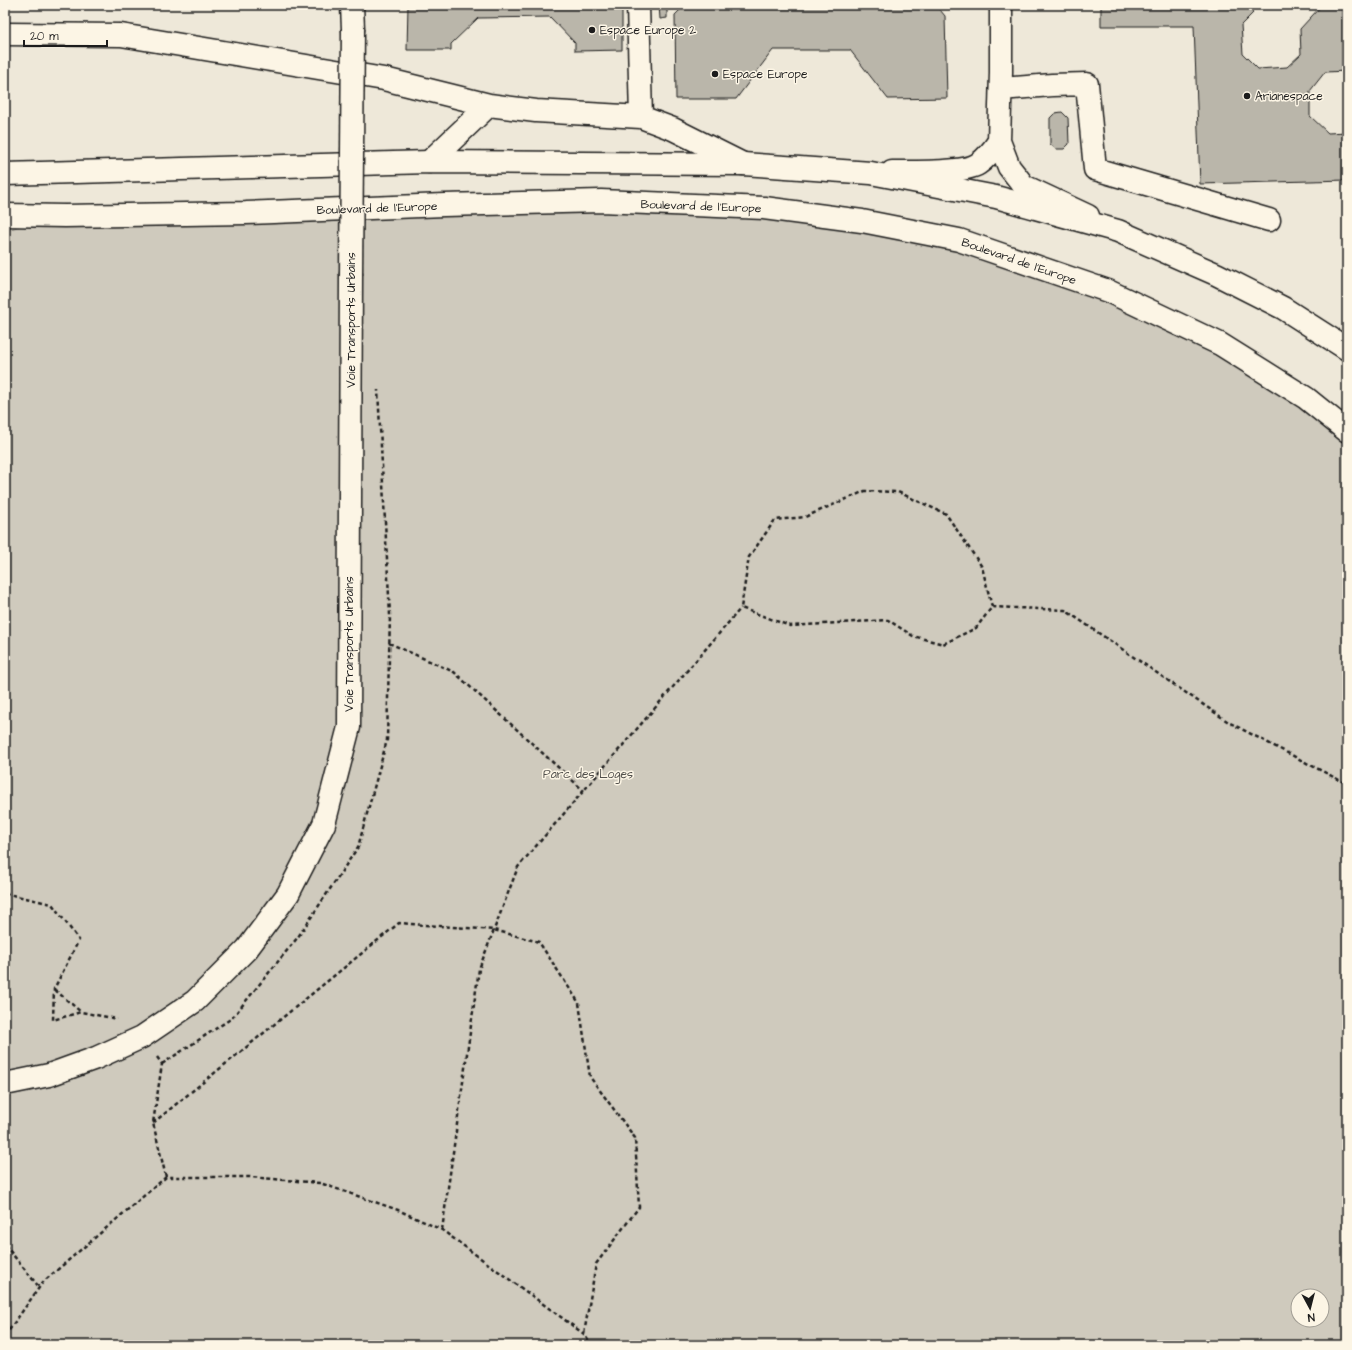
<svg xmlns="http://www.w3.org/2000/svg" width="1352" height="1350" viewBox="0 0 1352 1350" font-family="'Architects Daughter',sans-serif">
  <rect width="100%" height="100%" fill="#eee8d9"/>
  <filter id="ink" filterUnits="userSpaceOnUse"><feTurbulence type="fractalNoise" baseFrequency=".025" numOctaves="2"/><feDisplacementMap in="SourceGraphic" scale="8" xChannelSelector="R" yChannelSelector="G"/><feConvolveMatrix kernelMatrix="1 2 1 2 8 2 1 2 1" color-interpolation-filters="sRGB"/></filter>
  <g filter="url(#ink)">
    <!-- green -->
    <path fill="#cfcabd" stroke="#76736c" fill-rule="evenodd" d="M601,201L959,240L1220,344L1347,431V1345H5V230L65,216ZM1298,1296H1322V1320H1298Z"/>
    <!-- building -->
    <path fill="#bab6aa" stroke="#1c1c1c" d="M408,5H622V50L575,51V43L550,17L478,18L451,44V50H407Z
      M659,5H667V18L660,19Z
      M685,5H936L945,16L947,98L888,99L850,50H773L736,99H676L675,15Z
      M1101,5H1244L1253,13L1241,25L1243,54L1258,69L1287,67L1301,54L1300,29L1322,5H1347V71L1325,72L1310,91V116L1328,133L1347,132V180L1200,184L1194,26H1101Z
      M1062,112L1068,118L1069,144L1064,149H1056L1050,144V118L1055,113Z"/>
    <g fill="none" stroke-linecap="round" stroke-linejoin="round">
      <!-- minor casing -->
      <g stroke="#1c1c1c" stroke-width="25">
        <path id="minor" d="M352,5L353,29
          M638,5L641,117
          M1001,5V72L999,141L1009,167L1024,186L1088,216
          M5,34L121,35L384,79L489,105L536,111L641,117L673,129L743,164
          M1001,89L1052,85L1087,84L1095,169L1269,220
          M429,162L489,105
          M892,172C909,172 965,173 978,164C987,158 993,150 999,141
          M5,1084L49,1075L96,1058L142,1037L195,1001L247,949L288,894L324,824L349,727L351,275"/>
      </g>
      <!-- major casing -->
      <g stroke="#1c1c1c" stroke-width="25">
        <path id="major" d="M5,174L429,162L743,164L871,173L996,197L1118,231L1216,274L1283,308L1347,349
          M5,215L65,216L246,213L444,205L601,201L764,208L862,221L959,240L1108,291L1220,344L1306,398L1347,431"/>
      </g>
      <!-- path -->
      <path stroke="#1c1c1c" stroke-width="2.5" stroke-dasharray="4 3" stroke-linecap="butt" d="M992,607L982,567L946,514L898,492L865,491L805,517L775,520L749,557L741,608L790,626L888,620L913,636L943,644L976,628L992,607L1065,610L1230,723L1347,784
        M389,643L454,672L584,791
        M5,895L8,894L52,904L79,940L54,989L53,1020L81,1012L117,1019
        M55,990L81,1012
        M157,1057L162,1064L153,1123L166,1177
        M162,1064L232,1018L298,937L358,847L387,740L390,615L378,390
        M153,1123L399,923L494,930L539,942L579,1003L590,1077L635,1138L639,1207L596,1264L584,1334
        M442,1230L479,969L518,867L741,608
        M5,1245L39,1287
        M5,1336L43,1282L166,1177H250L320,1183L398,1210L442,1230L584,1334L591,1345"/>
      <!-- minor -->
      <use href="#minor" stroke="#fcf5e5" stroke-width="22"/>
      <!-- major -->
      <use href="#major" stroke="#fcf5e5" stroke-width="22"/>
      <!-- minor-bridge casing -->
      <g stroke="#1c1c1c" stroke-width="25" stroke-linecap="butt">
        <path id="minor-bridge" d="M351,275L353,29"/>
      </g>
      <!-- minor-bridge -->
      <use href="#minor-bridge" stroke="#fcf5e5" stroke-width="22"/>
    </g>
  </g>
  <!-- markers -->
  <g fill="#1c1c1c" stroke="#fcf5e5" stroke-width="1.5">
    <circle cx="592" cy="30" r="4"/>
    <circle cx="715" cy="74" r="4"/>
    <circle cx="1247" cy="96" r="4"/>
  </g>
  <g text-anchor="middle" stroke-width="3" stroke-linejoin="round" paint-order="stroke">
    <!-- poi labels -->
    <g font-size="12" fill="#1c1c1c" stroke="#fcf5e5" text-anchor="start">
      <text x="600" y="34">Espace Europe 2</text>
      <text x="723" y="78">Espace Europe</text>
      <text x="1255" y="100">Arianespace</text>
    </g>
    <!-- street labels -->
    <g font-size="12" fill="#1c1c1c" stroke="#fcf5e5">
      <text transform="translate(701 206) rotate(2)" y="4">Boulevard de l'Europe</text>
      <text transform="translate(377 208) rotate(-2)" y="4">Boulevard de l'Europe</text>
      <text transform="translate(1019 261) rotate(19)" y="4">Boulevard de l'Europe</text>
      <text transform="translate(351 320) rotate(-90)" y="4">Voie Transports Urbains</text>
      <text transform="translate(349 644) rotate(-90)" y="4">Voie Transports Urbains</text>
    </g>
    <!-- park labels -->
    <g font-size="12" fill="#52504c" stroke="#fcf5e5">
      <text x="588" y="778">Parc des Loges</text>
    </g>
  </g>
  <!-- margin -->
  <rect width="1352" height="1350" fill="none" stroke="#fcf5e5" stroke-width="20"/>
  <rect x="10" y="10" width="1332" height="1330" fill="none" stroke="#1c1c1c" stroke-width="1.5" filter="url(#ink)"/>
  <!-- north arrow -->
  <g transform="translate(1310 1308) rotate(173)"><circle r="19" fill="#fcf5e5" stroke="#a29e95"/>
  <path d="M0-3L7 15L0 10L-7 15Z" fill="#1c1c1c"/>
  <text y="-6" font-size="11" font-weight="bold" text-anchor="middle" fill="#1c1c1c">N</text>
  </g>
  <!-- scale -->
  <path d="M24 40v6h83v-6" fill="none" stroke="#1c1c1c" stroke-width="2"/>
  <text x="30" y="40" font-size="12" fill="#1c1c1c" stroke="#fcf5e5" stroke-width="3" paint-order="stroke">20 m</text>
</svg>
